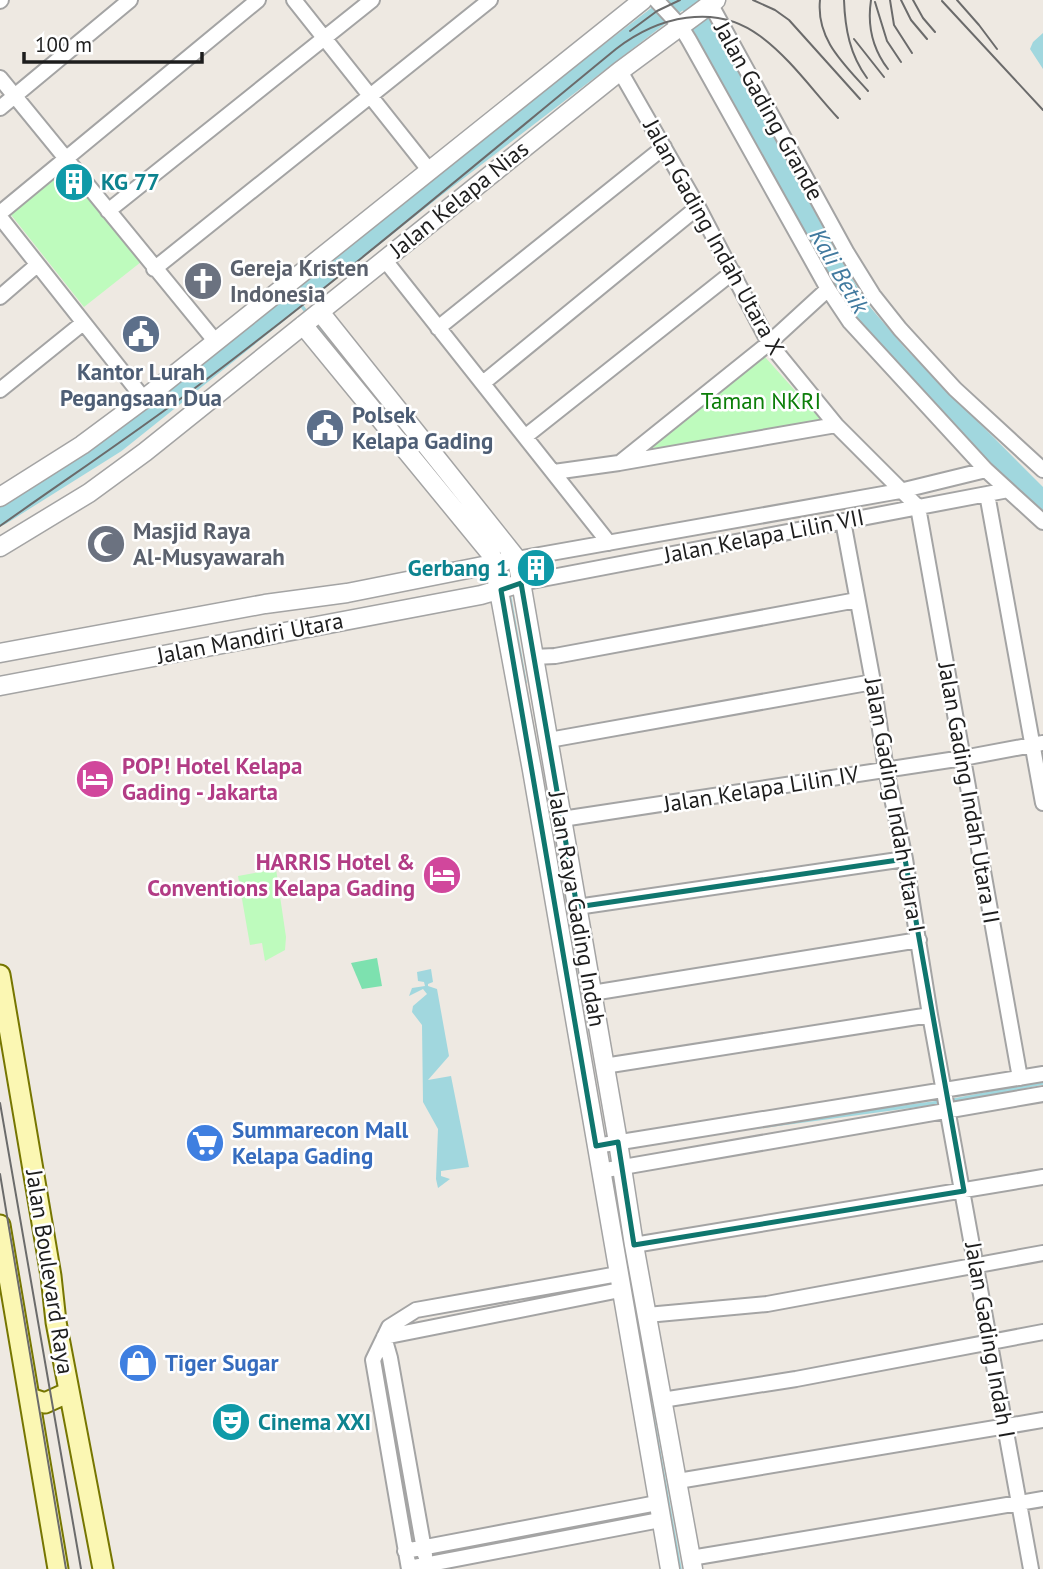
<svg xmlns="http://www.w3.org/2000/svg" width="1043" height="1569" viewBox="0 0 1043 1569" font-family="'PT Sans',sans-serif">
  <rect width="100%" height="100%" fill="#eee9e2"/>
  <!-- park -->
  <path fill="#befbbd" d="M65,166L141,262L84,307L8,211Z
    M765,357L824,423L638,454Z
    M276,869L286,937L285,950L265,961L262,943L250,945L238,876Z"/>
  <!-- pitch -->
  <path fill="#7de1af" d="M377,958L382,986L362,989L351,963Z"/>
  <!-- water -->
  <path fill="#a1d7de" d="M1043,33V69L1030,49L1033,42Z
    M431,969L433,982L428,984V986L437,989L449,1056L428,1080L451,1076L469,1167L441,1171V1176L450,1179L438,1188L436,1179L438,1129L423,1102L422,1025L412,1012L413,1006L427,994L423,989L409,996L412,988L425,986L424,982L418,981L417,972Z"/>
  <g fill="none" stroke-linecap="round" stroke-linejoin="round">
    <!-- stream -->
    <path stroke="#a1d7de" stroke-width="3.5" d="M296,298L307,313
      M315,324L396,424
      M509,593L525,682
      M949,1101L1043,1083
      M751,1128L941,1102
      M639,1340L680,1569"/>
    <!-- river -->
    <path stroke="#a1d7de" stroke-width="21" d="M689,0L827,257L858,309L899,357L1043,502
      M0,515L116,442L431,190L679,0"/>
    <!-- minor casing -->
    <g stroke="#a4a4a4" stroke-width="18">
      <path id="minor" d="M294,0L429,170
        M656,0L681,27L689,40L828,289L850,322L986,470L1043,522
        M0,1L1,0
        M711,5L847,253L873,295L900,329L955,389L1043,470
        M620,71L698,207L769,343L836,425L918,507L1020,1078
        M0,78L216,342
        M0,108L130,0
        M108,211L372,0
        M0,213L258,0
        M0,217L144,399
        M384,259L609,543
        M154,269L490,0
        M0,297L37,265
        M438,328L664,147
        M483,383L698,207
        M0,390L83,323
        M526,436L733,272
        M622,461L769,343L828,289
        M554,472L619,463L836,425
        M987,494L1043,803
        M843,521L873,682L886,770L905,859L930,1015L1031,1569
        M517,559L900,491L986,470
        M521,583L1008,490
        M533,657L555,656L857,600
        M549,740L873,682
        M562,819L963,758L1043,743
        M577,907L905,859
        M592,993L919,940
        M604,1066L930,1015
        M596,1146L1043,1074
        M600,1171L1043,1094
        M634,1245L1043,1177
        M647,1315L767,1304L1043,1253
        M384,1337L620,1290
        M384,1337L390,1358L425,1555
        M662,1400L796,1379L1043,1332
        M678,1481L1043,1420
        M405,1551L657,1503
        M691,1558L1043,1499
        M409,1568L660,1520
        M409,1569L373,1360L389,1327L416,1310L618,1274"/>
    </g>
    <!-- tertiary casing -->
    <g stroke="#a4a4a4" stroke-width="21">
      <path id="tertiary" d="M320,312L517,559L618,1142L634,1245L693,1569
        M303,325L491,554L494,564L532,770L670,1569
        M0,497L82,445L144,399L643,0
        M0,547L89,493L145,452L620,71L716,0
        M0,653L265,604L347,593L503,562
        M0,686L481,595L511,586"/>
    </g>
    <!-- secondary casing -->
    <g stroke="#767601" stroke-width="23">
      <path id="secondary" d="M0,975L51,1276L56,1322L103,1569
        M0,1225L58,1569
        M33,1399L45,1403L67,1393"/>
    </g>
    <!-- minor -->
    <use href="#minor" stroke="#fff" stroke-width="14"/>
    <!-- tertiary -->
    <use href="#tertiary" stroke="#fff" stroke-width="18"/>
    <!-- secondary -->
    <use href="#secondary" stroke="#fbf7b3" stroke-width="19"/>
    <!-- tram -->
    <path stroke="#6b6b6b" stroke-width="2" d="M753,0L775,10L789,20L860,99
      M820,0C816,39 843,63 868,91
      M844,0C845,29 850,55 867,78
      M871,0C867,26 872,48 888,69
      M890,0L894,25L912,53
      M901,0L911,20L927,39
      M913,0L923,18L935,32
      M957,0L979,25L997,49
      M942,1L1043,110
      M875,2L887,41L901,62
      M630,31L657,11L680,0
      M854,39L884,77
      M0,526C65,480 131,436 195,388C339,280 477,163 616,49C657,17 715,2 760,36C790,58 813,91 838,118
      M0,1103L81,1569
      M0,1174L66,1569"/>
  </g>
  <!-- marked area -->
  <path fill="none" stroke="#0f766e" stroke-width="5" stroke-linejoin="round" d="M521,583L577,907L905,859L964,1191L634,1245L618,1142L596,1146L501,590Z"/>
  <!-- icons -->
  <defs>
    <g id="building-disc" transform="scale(2.0125)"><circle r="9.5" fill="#0f9aa8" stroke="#fff"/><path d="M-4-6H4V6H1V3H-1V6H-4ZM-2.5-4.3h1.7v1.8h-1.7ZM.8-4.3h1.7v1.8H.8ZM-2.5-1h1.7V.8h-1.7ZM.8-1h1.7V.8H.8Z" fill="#fff"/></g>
    <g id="church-disc" transform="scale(2.0125)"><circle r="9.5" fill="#6b7280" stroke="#fff"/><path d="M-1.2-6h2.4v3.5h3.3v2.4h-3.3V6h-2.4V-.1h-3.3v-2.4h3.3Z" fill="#fff"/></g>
    <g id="civic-disc" transform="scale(2.0125)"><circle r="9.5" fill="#5c6f8a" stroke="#fff"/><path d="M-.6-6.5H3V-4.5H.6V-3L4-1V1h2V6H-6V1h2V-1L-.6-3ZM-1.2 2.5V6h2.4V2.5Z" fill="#fff"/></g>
    <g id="mosque-disc" transform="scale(2.0125)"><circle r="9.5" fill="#6b7280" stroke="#fff"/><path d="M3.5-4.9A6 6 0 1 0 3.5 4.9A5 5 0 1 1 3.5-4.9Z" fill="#fff"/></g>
    <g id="hotel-disc" transform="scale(2.0125)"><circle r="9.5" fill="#d1479c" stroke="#fff"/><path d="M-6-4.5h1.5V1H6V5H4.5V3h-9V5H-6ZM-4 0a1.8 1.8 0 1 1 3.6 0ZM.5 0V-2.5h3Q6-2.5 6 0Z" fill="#fff"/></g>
    <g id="supermarket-disc" transform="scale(2.0125)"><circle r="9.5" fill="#3f7fe0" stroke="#fff"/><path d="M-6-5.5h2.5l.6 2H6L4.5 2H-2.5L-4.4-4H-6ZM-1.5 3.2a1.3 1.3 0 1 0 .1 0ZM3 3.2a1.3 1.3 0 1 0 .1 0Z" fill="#fff"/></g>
    <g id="shop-disc" transform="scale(2.0125)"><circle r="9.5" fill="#3f7fe0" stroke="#fff"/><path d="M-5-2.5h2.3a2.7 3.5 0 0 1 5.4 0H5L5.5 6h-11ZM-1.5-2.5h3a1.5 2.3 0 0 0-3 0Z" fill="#fff"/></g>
    <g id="theatre-disc" transform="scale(2.0125)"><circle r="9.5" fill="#0f9aa8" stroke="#fff"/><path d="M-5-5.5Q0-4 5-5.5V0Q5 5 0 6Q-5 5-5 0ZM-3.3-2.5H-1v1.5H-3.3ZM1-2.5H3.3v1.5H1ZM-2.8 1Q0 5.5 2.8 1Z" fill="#fff"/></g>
  </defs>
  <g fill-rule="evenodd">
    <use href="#building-disc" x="74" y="182"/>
    <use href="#church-disc" x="203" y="281"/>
    <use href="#civic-disc" x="141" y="334"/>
    <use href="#civic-disc" x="325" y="428"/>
    <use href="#mosque-disc" x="106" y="544"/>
    <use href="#building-disc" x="536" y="568"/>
    <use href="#hotel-disc" x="95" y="779"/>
    <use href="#hotel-disc" x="442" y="875"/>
    <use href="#supermarket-disc" x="205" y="1143"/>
    <use href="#shop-disc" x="138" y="1363"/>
    <use href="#theatre-disc" x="231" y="1422"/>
  </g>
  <g text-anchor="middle" stroke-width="5" stroke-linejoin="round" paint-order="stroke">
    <!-- street labels -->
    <g font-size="23" fill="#1d1d1d" stroke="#fff">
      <text transform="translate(769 111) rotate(61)" y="8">Jalan Gading Grande</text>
      <text transform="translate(459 199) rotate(-39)" y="8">Jalan Kelapa Nias</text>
      <text transform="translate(714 237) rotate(61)" y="8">Jalan Gading Indah Utara X</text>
      <text transform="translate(764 536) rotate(-11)" y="8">Jalan Kelapa Lilin VII</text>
      <text transform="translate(250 638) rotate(-11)" y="8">Jalan Mandiri Utara</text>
      <text transform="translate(761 789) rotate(-9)" y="8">Jalan Kelapa Lilin IV</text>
      <text transform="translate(969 793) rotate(80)" y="8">Jalan Gading Indah Utara II</text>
      <text transform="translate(895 805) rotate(80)" y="8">Jalan Gading Indah Utara I</text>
      <text transform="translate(577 909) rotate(80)" y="8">Jalan Raya Gading Indah</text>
      <text transform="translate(50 1272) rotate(81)" y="8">Jalan Boulevard Raya</text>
      <text transform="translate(990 1340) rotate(80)" y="8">Jalan Gading Indah I</text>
    </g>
    <!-- culture labels -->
    <g font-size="23" font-weight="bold" fill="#0d838f" stroke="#fff" text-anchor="start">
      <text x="101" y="190">KG 77</text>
      <text x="509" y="576" text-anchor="end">Gerbang 1</text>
      <text x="258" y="1430">Cinema XXI</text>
    </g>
    <!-- worship labels -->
    <g font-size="23" font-weight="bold" fill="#5b616d" stroke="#fff" text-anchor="start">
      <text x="230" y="276">Gereja Kristen<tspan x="230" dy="26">Indonesia</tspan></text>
      <text x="133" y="539">Masjid Raya<tspan x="133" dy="26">Al-Musyawarah</tspan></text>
    </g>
    <!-- service labels -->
    <g font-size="23" font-weight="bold" fill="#4e5e75" stroke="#fff">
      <text x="141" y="380">Kantor Lurah<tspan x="141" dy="26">Pegangsaan Dua</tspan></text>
      <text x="352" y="423" text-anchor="start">Polsek<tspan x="352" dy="26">Kelapa Gading</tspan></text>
    </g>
    <!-- park labels -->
    <g font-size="23" fill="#0b7e08" stroke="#fff">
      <text x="761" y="409">Taman NKRI</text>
    </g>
    <!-- hotel labels -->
    <g font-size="23" font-weight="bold" fill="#b23c85" stroke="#fff" text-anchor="start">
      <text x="122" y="774">POP! Hotel Kelapa<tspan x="122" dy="26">Gading - Jakarta</tspan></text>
      <text x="415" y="870" text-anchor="end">HARRIS Hotel &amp;<tspan x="415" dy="26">Conventions Kelapa Gading</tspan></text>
    </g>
    <!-- shop labels -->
    <g font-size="23" font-weight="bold" fill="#366cbe" stroke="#fff" text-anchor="start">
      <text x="232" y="1138">Summarecon Mall<tspan x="232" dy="26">Kelapa Gading</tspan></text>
      <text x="165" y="1371">Tiger Sugar</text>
    </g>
    <!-- water labels -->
    <g font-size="24" font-style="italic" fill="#417a9f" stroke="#fff">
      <text transform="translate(839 271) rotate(60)" y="8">Kali Betik</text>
    </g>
  </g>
  <!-- scale -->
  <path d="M24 52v10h178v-10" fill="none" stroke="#1d1d1d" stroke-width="3.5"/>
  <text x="35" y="52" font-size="21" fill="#1d1d1d" stroke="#ffffff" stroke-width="5" paint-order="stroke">100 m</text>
</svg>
